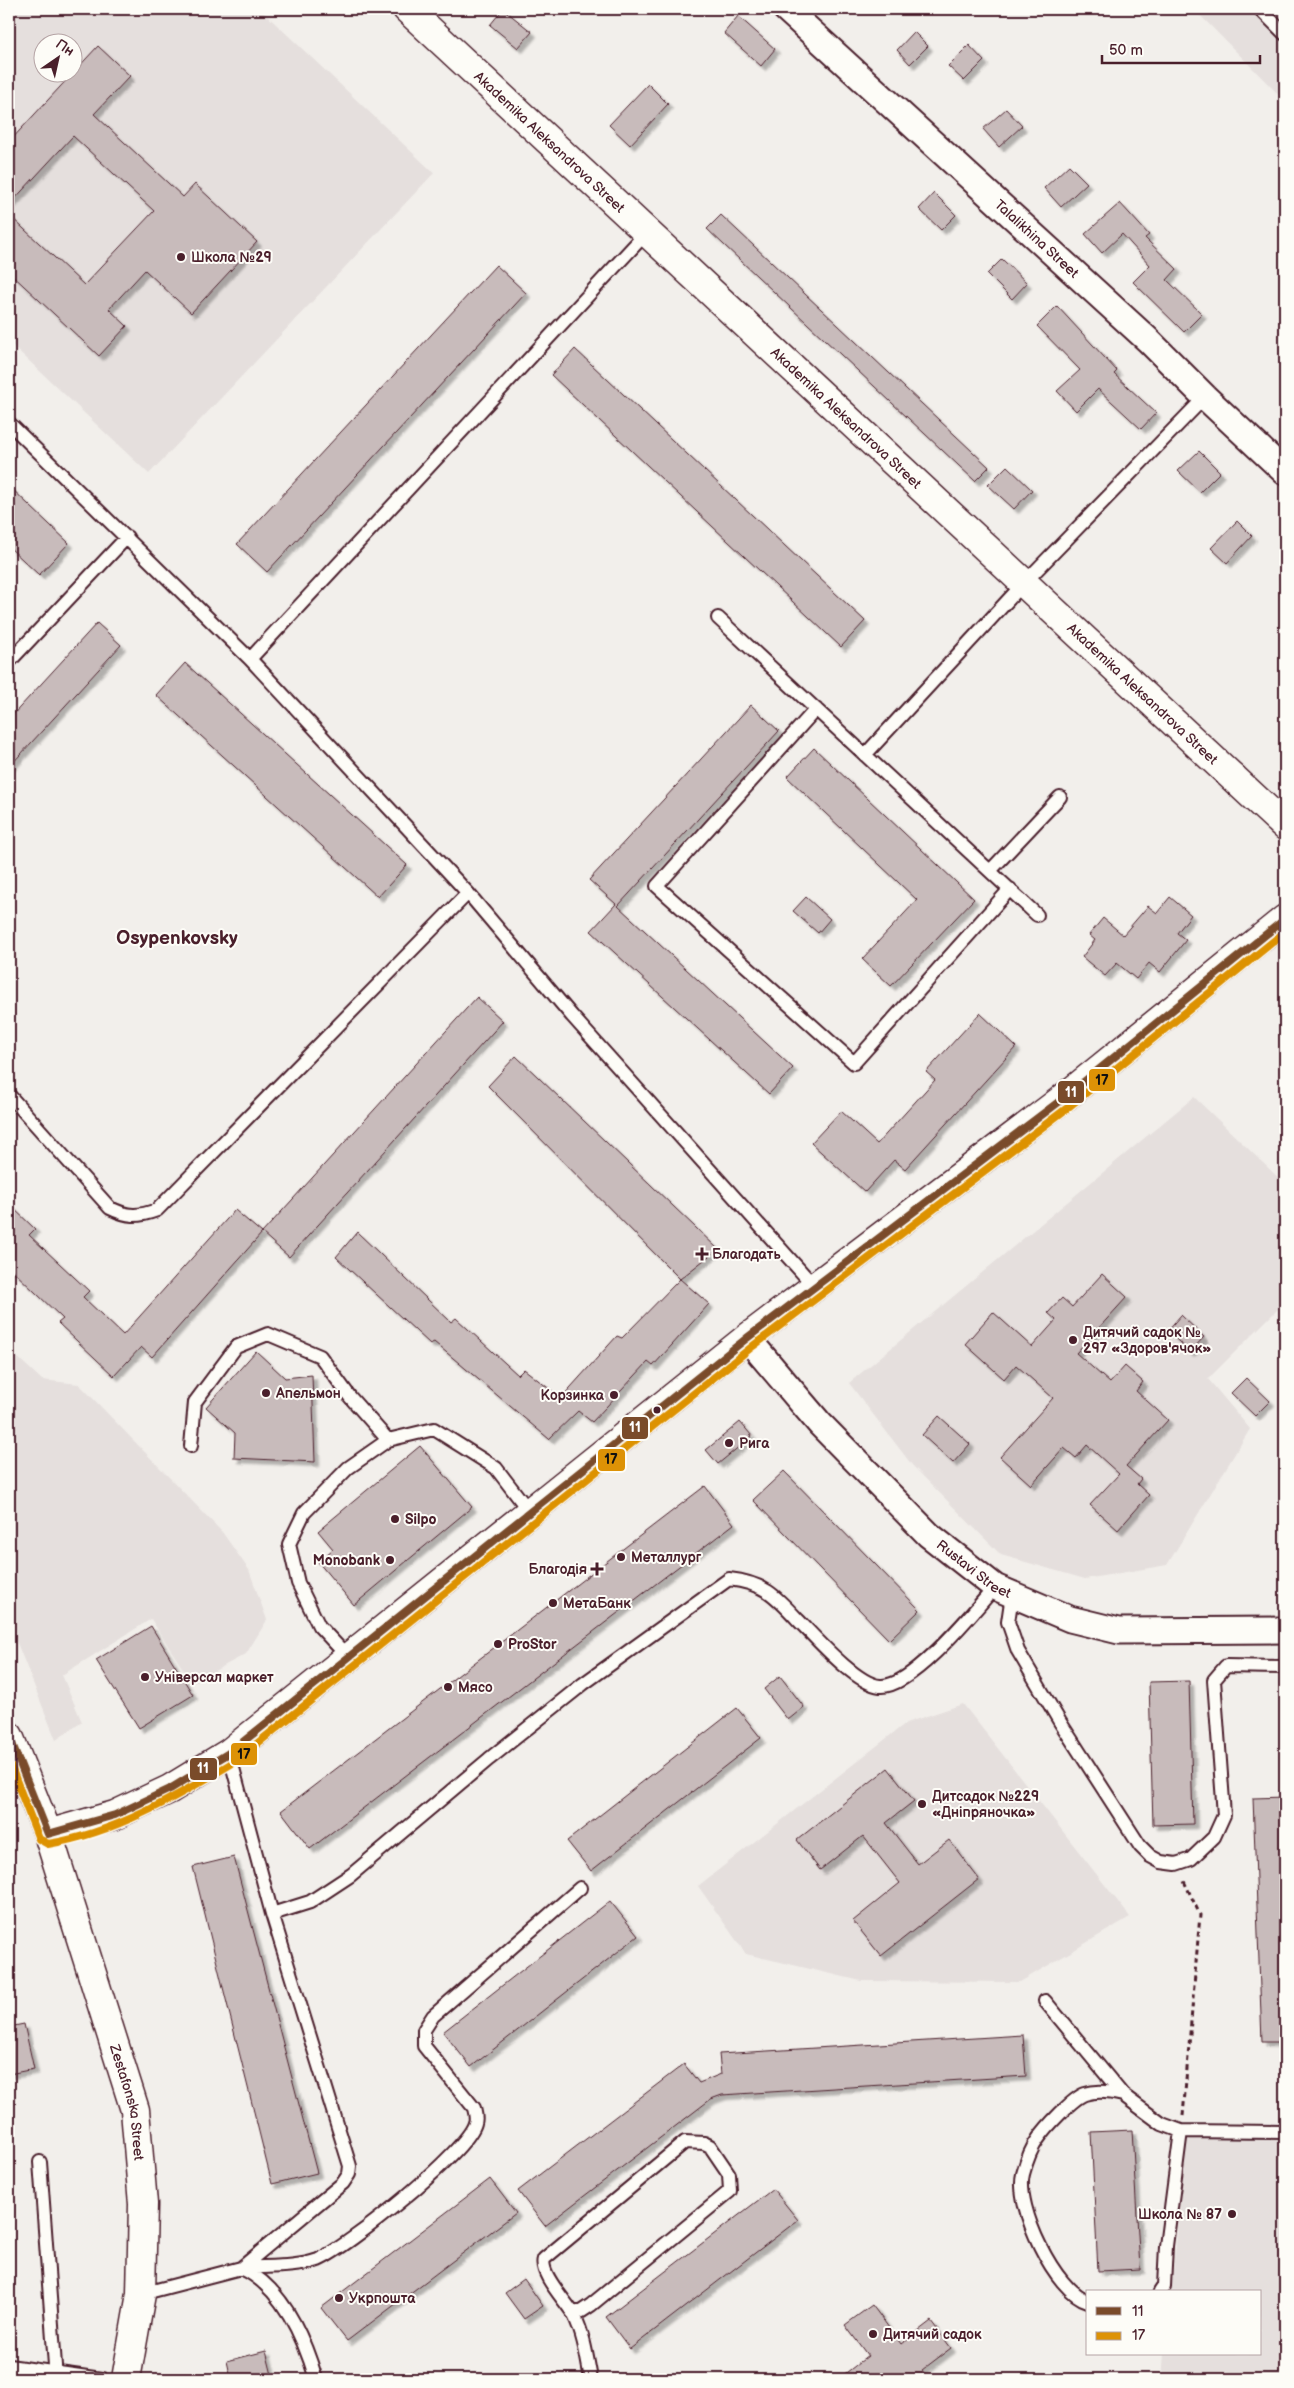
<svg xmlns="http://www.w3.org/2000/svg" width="1294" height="2388" viewBox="0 0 1294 2388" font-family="'Balsamiq Sans',sans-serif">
  <defs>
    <filter id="shadow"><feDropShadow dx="4.5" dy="4.5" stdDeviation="1" flood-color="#0004"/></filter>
  </defs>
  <rect width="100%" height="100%" fill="#f2efeb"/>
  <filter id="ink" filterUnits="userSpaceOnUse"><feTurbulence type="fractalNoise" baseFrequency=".02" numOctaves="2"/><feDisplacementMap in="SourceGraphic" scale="10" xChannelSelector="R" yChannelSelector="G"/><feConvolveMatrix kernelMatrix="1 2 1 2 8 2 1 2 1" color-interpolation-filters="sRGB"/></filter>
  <g filter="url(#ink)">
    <!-- built -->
    <path fill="#e5dfdd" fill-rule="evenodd" d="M9,9H260L434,173L149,474L9,342ZM42,42H72V72H42Z
      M1194,9H1282L1285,12V101Z
      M1194,1097L1285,1184V1302L1208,1379L1250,1429L1167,1565L1085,1579L1001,1555L912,1465L849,1383Z
      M14,1354L42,1380L79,1384L222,1532L249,1570L267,1620L246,1654L192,1683L151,1619L62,1675L82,1722L56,1740L9,1623V1358Z
      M963,1704L1130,1917L1020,1982L861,1981L746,1954L698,1886L906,1723Z
      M1285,2135V2379H1162L1164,2354H1260V2292H1171L1187,2136Z"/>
    <!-- building -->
    <path fill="#c8bbbb" stroke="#4a1f2b" filter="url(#shadow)" d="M503,9L532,32L518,48L490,25Z
      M738,16L775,49L761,66L724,33Z
      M914,32L928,46L910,64L897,50Z
      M969,45L984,61L964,81L948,66Z
      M98,46L130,76L94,114L183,197L195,184L257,242L191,313L145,270L109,309L127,326L99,356L9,272V215L84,285L154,211L73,136L9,205V142Z
      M648,84L668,104L630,145L609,125Z
      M1006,109L1022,126L999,147L983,129Z
      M1069,165L1087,183L1061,207L1044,188Z
      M934,193L956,215L941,230L919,209Z
      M1120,203L1149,235L1145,238L1177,269L1167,280L1202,314L1184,332L1133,282L1150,265L1122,234L1102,253L1085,234Z
      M721,215L989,467L975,481L707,229Z
      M1002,259L1027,283L1012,299L987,274Z
      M496,265L526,293L267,572L237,544Z
      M1057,306L1117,371L1114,374L1156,413L1141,429L1098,389L1076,411L1057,391L1080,370L1037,326Z
      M575,349L865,621L841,647L551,375Z
      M1199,451L1220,472L1200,492L1178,471Z
      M1007,466L1032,490L1014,509L988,485Z
      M9,486L69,543L39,575L9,547Z
      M1237,521L1252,536L1227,563L1211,548Z
      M97,623L121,645L9,767V719Z
      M185,663L407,865L378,897L156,695Z
      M751,705L779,731L618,906L793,1068L769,1094L591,931L616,904L589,880Z
      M814,748L974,899L891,986L862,959L917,900L787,777Z
      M806,897L830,919L818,933L793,911Z
      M1170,897L1191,915L1177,933L1186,940L1160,972L1149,963L1136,979L1117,963L1105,976L1082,957L1095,940L1089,935L1103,918L1123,935L1148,906L1157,913Z
      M477,997L503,1021L289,1257L262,1233Z
      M980,1013L1016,1047L905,1169L894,1160L865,1192L811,1143L841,1111L877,1144L935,1080L926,1072Z
      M516,1056L718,1249L680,1279L488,1086Z
      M9,1204L35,1229L29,1235L89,1291L83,1297L123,1335L235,1210L262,1233L152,1357L141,1347L114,1376L58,1323L63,1319L9,1267Z
      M357,1232L451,1322L456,1318L518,1375L524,1369L561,1398L617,1336L622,1338L680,1279L709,1304L653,1366L648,1362L592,1422L578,1411L549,1439L434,1342L430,1344L336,1257Z
      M1102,1274L1127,1297L1076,1353L1110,1383L1125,1366L1143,1382L1136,1391L1168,1420L1126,1466L1141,1479L1137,1484L1149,1495L1118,1530L1090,1505L1119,1474L1087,1445L1076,1458L1064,1448L1031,1485L1000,1457L1053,1398L1016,1365L1004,1379L965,1344L993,1312L1032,1347L1056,1320L1048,1313L1062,1298L1072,1307Z
      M1181,1315L1204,1337L1190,1352L1167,1331Z
      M256,1351L285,1378L312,1375L315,1462L234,1458L235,1433L206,1407Z
      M1246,1378L1270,1401L1255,1416L1231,1393Z
      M939,1416L970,1444L953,1463L922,1435Z
      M740,1422L752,1436L718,1464L706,1450Z
      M420,1446L472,1507L354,1605L318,1562L333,1549L318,1531Z
      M784,1471L920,1610L889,1640L753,1500Z
      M705,1486L734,1524L310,1849L281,1811Z
      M151,1626L193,1695L139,1728L96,1660Z
      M780,1676L804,1707L788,1720L764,1689Z
      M1189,1681L1193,1824L1153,1825L1149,1682Z
      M737,1708L761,1738L591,1871L567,1841Z
      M888,1768L914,1801L886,1823L918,1864L949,1840L979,1879L881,1956L853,1921L900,1883L863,1836L820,1870L797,1840Z
      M1285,1797V2042H1262L1253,1798Z
      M234,1857L317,2173L272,2184L193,1867Z
      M610,1901L638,1936L471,2067L443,2032Z
      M24,2024L34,2069L9,2074V2027Z
      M1023,2035L1026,2076L722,2095L711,2099L545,2226L518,2191L684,2064L699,2083L721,2074L719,2054Z
      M1132,2130L1140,2269L1098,2271L1091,2132Z
      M490,2179L516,2213L347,2341L321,2308Z
      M773,2189L798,2220L630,2349L606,2317Z
      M524,2279L543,2306L524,2319L505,2293Z
      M872,2305L901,2344L931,2321L951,2348L922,2370L929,2379H838L868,2356L845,2325Z
      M266,2351L273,2379H231L227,2361Z"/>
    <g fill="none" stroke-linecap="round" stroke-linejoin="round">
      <!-- service casing -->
      <g stroke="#4a1f2b" stroke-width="16">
        <path id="service" d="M1260,9L1285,34
          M9,423L250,659L468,893L572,1016L814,1286
          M718,618L1037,915
          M250,659L647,232
          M9,662L127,537
          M816,709L657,886L854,1063L1010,889
          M865,755L1023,584L1205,397
          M990,871L1060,797
          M9,1095L110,1208C128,1217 138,1217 157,1210L468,893
          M191,1446L195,1402L236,1347L268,1334L320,1356L350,1397L388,1440
          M1012,1595L1008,1622L1018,1651L1060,1722L1140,1846L1150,1856L1161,1862L1176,1864L1191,1859L1214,1837L1224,1815L1214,1680L1226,1666L1285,1667
          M347,1656L319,1626L298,1583L289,1544L304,1513L348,1468L388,1440L434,1429L496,1468L529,1511
          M229,1753L272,1914L350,2166L349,2174L343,2183L241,2268
          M272,1914L310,1902L351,1875L489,1759L583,1684L729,1579C764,1583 775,1595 798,1620C815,1637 856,1684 880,1686C911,1689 975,1610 995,1587
          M1045,2001L1123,2095L1162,2124L1181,2131L1285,2132
          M40,2162L56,2379
          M241,2268C264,2266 297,2268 318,2260C347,2248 468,2151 475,2123C477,2118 475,2113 474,2108L424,2046V2030L433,2016L580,1888
          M1160,2292L1164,2286L1166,2246L1181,2131
          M141,2294L241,2268C283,2287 304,2338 316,2379
          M1088,2301C1055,2292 1015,2206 1023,2174C1026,2163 1032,2147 1038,2139C1046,2127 1073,2098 1085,2094C1097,2090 1111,2092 1123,2095
          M573,2313L582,2311L591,2305L730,2191L729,2174L710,2146L704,2143L685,2142L544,2259C539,2274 567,2302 574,2315C584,2335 587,2358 591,2379
          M9,2366L102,2379"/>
      </g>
      <!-- minor casing -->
      <g stroke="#4a1f2b" stroke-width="29">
        <g id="minor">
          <path id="s1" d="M786,9L1148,340L1205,397L1285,472"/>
          <path id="s2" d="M747,1338L820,1424L929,1535L995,1587L1070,1619L1119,1631L1285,1630"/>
        </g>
      </g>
      <!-- tertiary casing -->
      <g stroke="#4a1f2b" stroke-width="31">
        <g id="tertiary">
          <path id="s3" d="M407,9L1285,826"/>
          <path id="s4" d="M9,1736L48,1834L135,2110L143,2204L141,2294L126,2379"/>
          <path d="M48,1834L115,1815L170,1789L229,1753L747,1338L1060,1101L1285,919"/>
        </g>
      </g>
      <!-- path -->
      <path stroke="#4a1f2b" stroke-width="3" stroke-dasharray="5 4" stroke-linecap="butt" d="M1183,2116L1200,1915L1183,1879"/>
      <!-- service -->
      <use href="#service" stroke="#fdfcf7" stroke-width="12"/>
      <!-- minor -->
      <use href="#minor" stroke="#fdfcf7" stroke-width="25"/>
      <!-- tertiary -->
      <use href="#tertiary" stroke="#fdfcf7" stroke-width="28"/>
      <!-- bus-1 casing -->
      <g stroke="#fdfcf7" stroke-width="11">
        <path id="bus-1" d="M9,1736L48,1834L115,1815L170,1789L229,1753L747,1338L1060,1101L1285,919"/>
      </g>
      <!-- bus-2 casing -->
      <g stroke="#fdfcf7" stroke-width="11">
        <path id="bus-2" d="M9,1762L39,1839L48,1844C116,1833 176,1797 234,1762L753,1346L1066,1109L1285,932"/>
      </g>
      <!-- bus-1 -->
      <use href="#bus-1" stroke="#7a4b2a" stroke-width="8"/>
      <!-- bus-2 -->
      <use href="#bus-2" stroke="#dd9206" stroke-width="8"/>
    </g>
  </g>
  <!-- markers -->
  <g fill="#4a1f2b" stroke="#fdfcf7" stroke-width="2">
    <circle cx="181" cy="257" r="5"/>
    <path d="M699.5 1246.5h5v5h5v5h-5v5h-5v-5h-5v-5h5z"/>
    <circle cx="1073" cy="1340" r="5"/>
    <circle cx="266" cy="1393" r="5"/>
    <circle cx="614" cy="1395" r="5"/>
    <circle cx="657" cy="1410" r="4.5"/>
    <circle cx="729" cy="1443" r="5"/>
    <circle cx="395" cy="1519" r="5"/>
    <circle cx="621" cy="1557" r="5"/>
    <circle cx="390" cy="1560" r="5"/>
    <path d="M594.5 1561.5h5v5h5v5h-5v5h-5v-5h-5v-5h5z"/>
    <circle cx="553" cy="1603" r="5"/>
    <circle cx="498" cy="1644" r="5"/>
    <circle cx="145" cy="1677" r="5"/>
    <circle cx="448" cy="1687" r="5"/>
    <circle cx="922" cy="1804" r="5"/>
    <circle cx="1232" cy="2214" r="5"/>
    <circle cx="339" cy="2298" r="5"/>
    <circle cx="873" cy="2334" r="5"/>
  </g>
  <g text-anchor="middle" stroke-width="4" stroke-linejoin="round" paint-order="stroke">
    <!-- street labels -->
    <g font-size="14" fill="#4a1f2b" stroke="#fdfcf7">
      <text dy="5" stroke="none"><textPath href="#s3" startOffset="195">Akademika Aleksandrova Street</textPath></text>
      <text dy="5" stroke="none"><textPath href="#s1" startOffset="340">Talalikhina Street</textPath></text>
      <text dy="5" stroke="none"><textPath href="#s3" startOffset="600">Akademika Aleksandrova Street</textPath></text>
      <text dy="5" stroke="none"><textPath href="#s3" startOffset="1005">Akademika Aleksandrova Street</textPath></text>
      <text dy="5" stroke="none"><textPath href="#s2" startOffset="325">Rustavi Street</textPath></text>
      <text dy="5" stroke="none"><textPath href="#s4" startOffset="386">Zestafonska Street</textPath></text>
    </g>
    <!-- poi labels -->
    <g font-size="14" font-weight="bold" fill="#4a1f2b" stroke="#fdfcf7" text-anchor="start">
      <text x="191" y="262">Школа №29</text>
      <text x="712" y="1259">Благодать</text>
      <text x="1083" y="1337">Дитячий садок №<tspan x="1083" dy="16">297 «Здоров'ячок»</tspan></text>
      <text x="276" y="1398">Апельмон</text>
      <text x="604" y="1400" text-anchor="end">Корзинка</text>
      <text x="739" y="1448">Рига</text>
      <text x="405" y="1524">Silpo</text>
      <text x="631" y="1562">Металлург</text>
      <text x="380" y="1565" text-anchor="end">Monobank</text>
      <text x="587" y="1574" text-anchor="end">Благодія</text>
      <text x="563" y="1608">МетаБанк</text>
      <text x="508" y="1649">ProStor</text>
      <text x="155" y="1682">Універсал маркет</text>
      <text x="458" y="1692">Мясо</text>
      <text x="932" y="1801">Дитсадок №229<tspan x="932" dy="16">«Дніпряночка»</tspan></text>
      <text x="1222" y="2219" text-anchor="end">Школа № 87</text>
      <text x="349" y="2303">Укрпошта</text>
      <text x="883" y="2339">Дитячий садок</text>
    </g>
    <!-- district labels -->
    <g font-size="19" font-weight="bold" fill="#4a1f2b" stroke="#fdfcf7">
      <text x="177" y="944">Osypenkovsky</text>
    </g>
  </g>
  <g stroke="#fdfcf7" stroke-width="2">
    <rect x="1088" y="1068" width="28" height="24" rx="5" fill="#dd9206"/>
    <rect x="1057" y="1080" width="28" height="24" rx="5" fill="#7a4b2a"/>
    <rect x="621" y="1416" width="28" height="24" rx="5" fill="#7a4b2a"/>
    <rect x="597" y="1448" width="29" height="24" rx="5" fill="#dd9206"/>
    <rect x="230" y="1742" width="28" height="24" rx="5" fill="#dd9206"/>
    <rect x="189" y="1757" width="29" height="24" rx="5" fill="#7a4b2a"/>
  </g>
  <g font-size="14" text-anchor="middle" font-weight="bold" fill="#fff">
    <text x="1071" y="1097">11</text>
    <text x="635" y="1432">11</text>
    <text x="203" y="1773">11</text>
  </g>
  <g font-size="14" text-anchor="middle" font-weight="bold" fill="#111">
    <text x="1102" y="1085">17</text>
    <text x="611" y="1464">17</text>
    <text x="244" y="1759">17</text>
  </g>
  <!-- margin -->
  <rect width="1294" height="2388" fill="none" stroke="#fdfcf7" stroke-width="30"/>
  <rect x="15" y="15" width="1264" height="2358" fill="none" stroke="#4a1f2b" stroke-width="2" filter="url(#ink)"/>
  <!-- legend -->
  <rect x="1086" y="2290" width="175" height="65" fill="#fdfcf7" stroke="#b5a4a5"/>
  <rect x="1096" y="2307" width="25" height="8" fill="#7a4b2a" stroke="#b5a4a5"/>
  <text x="1132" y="2316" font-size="15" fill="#4a1f2b">11</text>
  <rect x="1096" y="2332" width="25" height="8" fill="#dd9206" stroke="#b5a4a5"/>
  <text x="1132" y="2340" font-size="15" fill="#4a1f2b">17</text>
  <!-- north arrow -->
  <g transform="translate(58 58) rotate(34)"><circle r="24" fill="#fdfcf7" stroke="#b5a4a5"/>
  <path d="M0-4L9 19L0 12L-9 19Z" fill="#4a1f2b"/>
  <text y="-8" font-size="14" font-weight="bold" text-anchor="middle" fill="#4a1f2b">Пн</text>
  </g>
  <!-- scale -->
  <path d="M1102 55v8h158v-8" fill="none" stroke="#4a1f2b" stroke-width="2.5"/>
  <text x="1109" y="55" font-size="15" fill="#4a1f2b" stroke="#fdfcf7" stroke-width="4" paint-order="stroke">50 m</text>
</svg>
